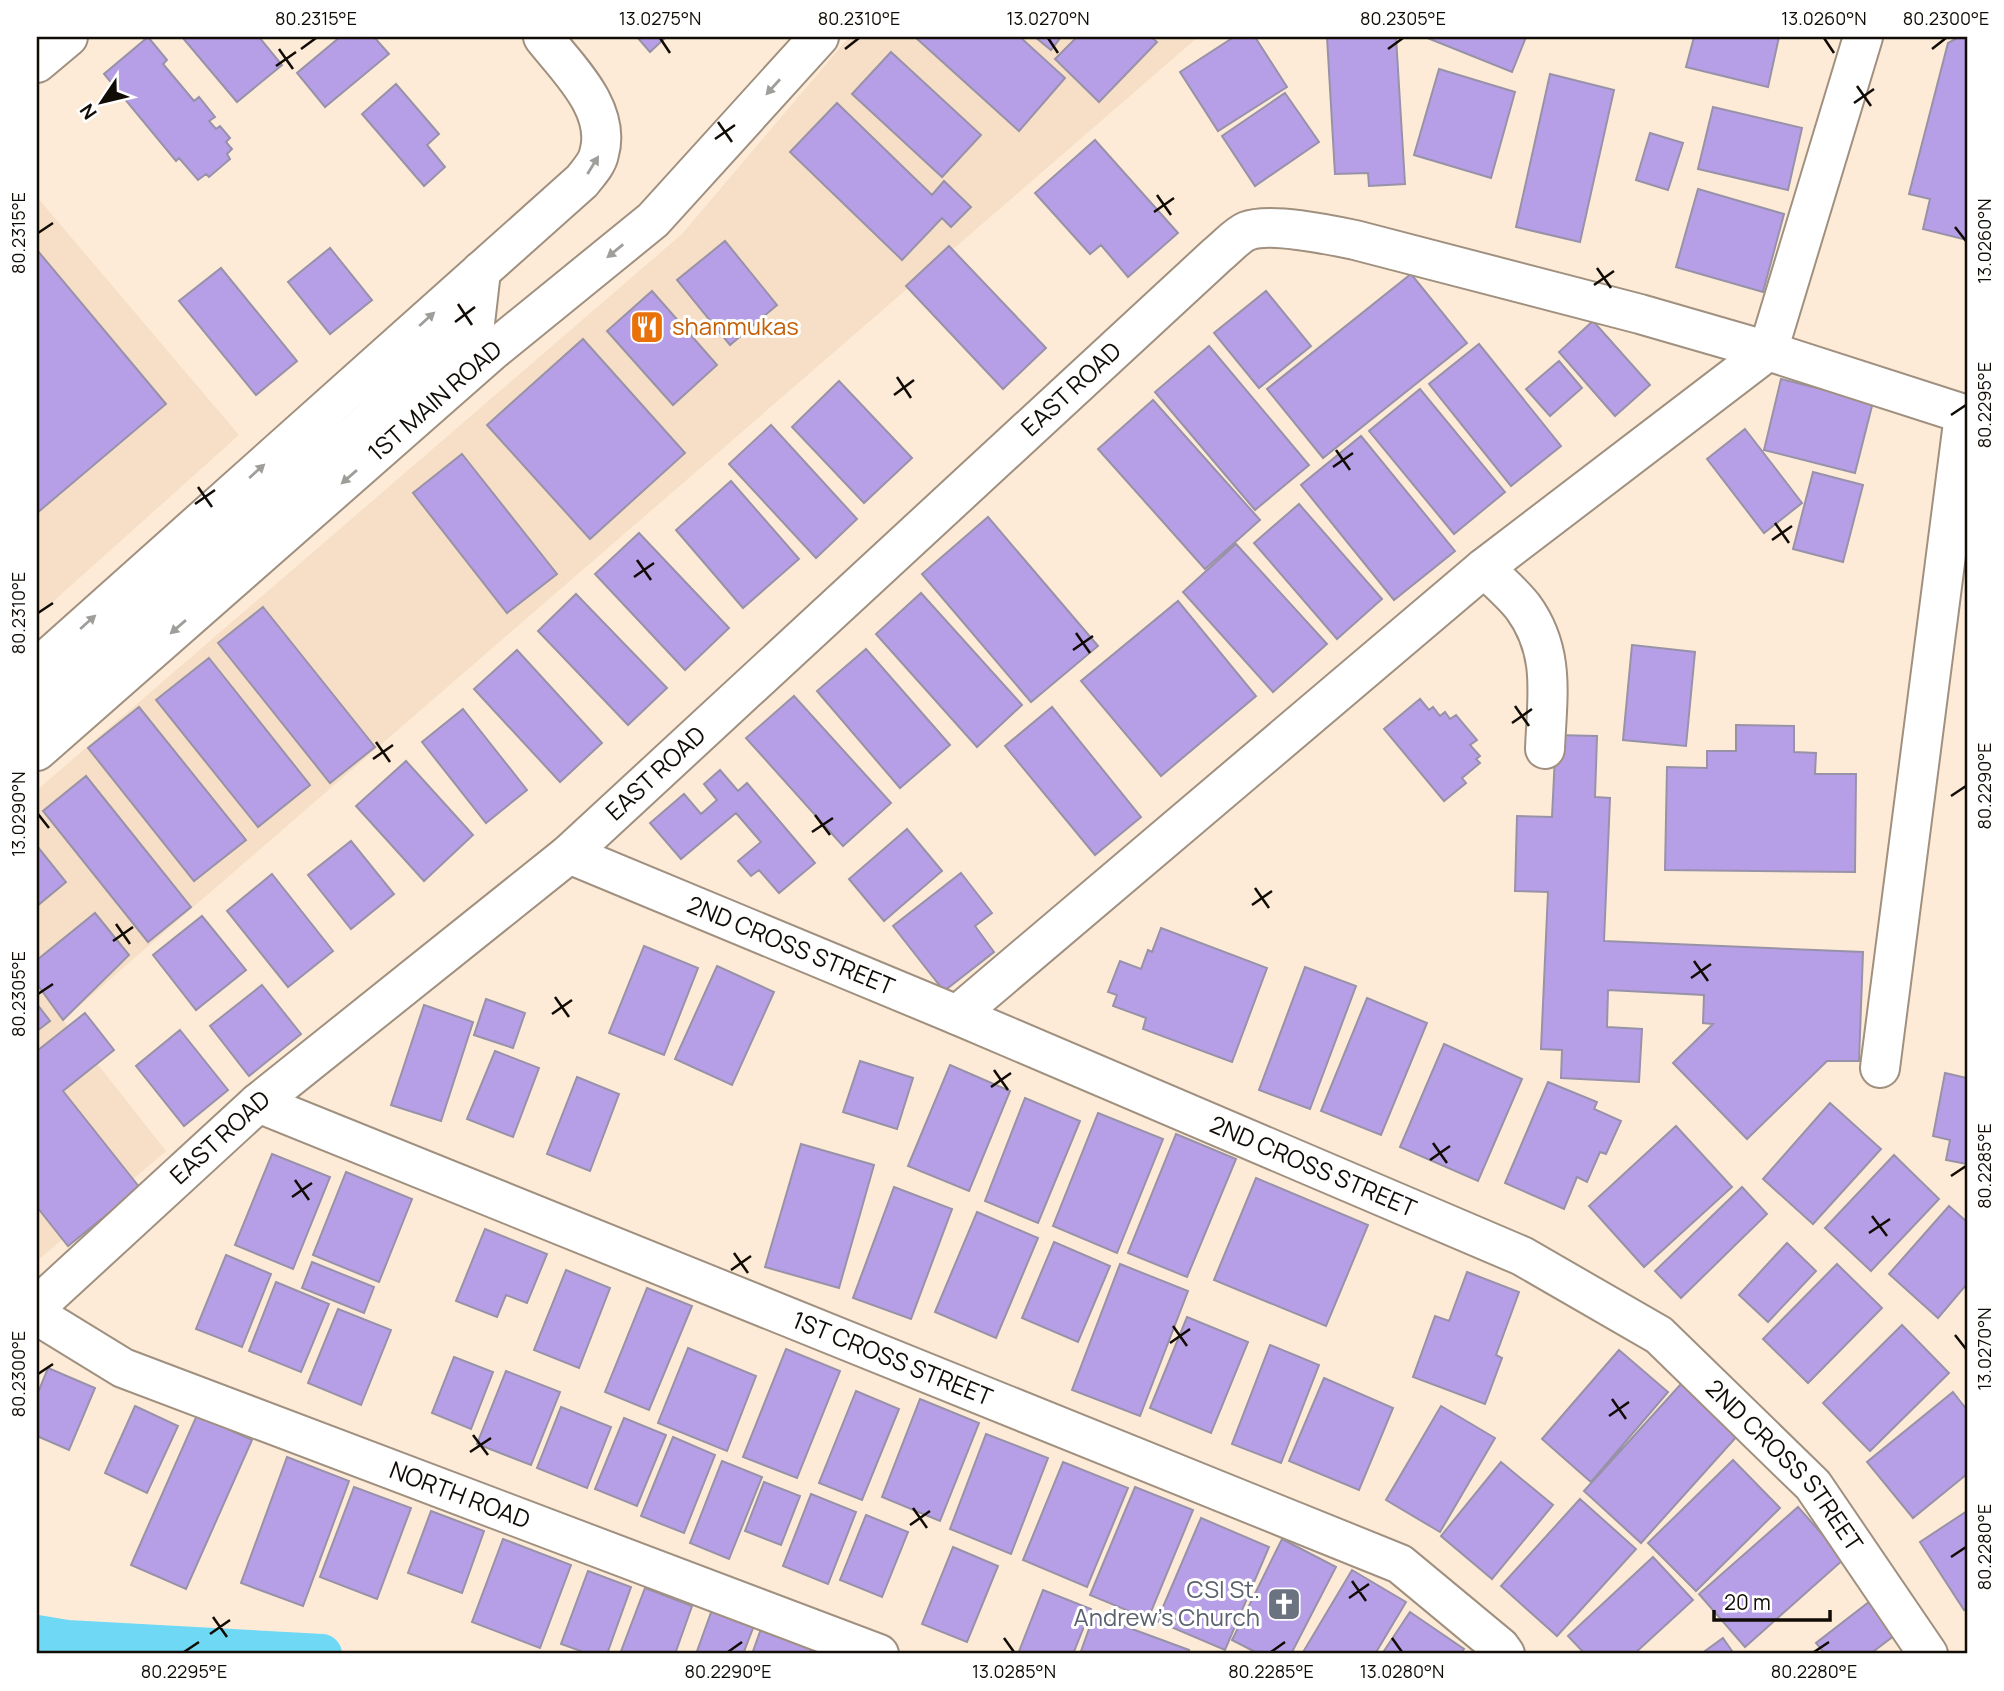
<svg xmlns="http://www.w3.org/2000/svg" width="2004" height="1691" viewBox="0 0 2004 1691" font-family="Manrope,sans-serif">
  <rect width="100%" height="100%" fill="#fdebd8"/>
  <!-- built -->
  <path fill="#f6dfc6" d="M849,37H1198L63,1020L166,1151L37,1261V790L682,234Z
    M37,197L239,435L37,616Z"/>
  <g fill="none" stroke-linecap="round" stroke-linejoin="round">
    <!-- canal -->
    <path stroke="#6fd8f5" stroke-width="40" d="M37,1635L67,1640L322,1654"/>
  </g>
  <!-- building -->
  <path fill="#b79fe8" stroke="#9892a8" stroke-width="2" d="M148,37L167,60L163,64L194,101L199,97L215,117L209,121L216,129L220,126L230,138L226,142L232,149L227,154L230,159L209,177L206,174L198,180L179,158L176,161L104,74Z
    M182,37H259L282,65L237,102Z
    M340,37H374L389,54L325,107L297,73Z
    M637,37H666L650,52Z
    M915,37H1020L1065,78L1019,131Z
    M1035,37H1061L1051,50Z
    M1077,37H1151L1157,42L1099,102L1055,59Z
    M1234,37H1255L1287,87L1218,131L1180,72Z
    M1327,37H1396L1405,184L1369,186L1368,173L1335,174Z
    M1425,37H1526L1512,72Z
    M1694,37H1779L1768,87L1686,67Z
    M1959,37H1967V240L1923,229L1930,199L1909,194L1948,43Z
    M891,52L981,135L942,177L852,94Z
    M1439,69L1515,92L1491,178L1414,155Z
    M1550,74L1614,90L1580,242L1516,227Z
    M396,84L439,134L427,145L445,167L424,186L362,114Z
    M1285,93L1319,142L1255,186L1222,136Z
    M837,103L932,195L944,181L971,207L951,227L942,218L902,260L790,152Z
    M1713,107L1802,128L1788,190L1698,169Z
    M1650,133L1683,143L1668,190L1636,180Z
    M1095,140L1178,233L1128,277L1101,245L1090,254L1035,193Z
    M1698,189L1784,214L1763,292L1676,267Z
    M725,241L777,305L730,345L677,280Z
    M949,246L1046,348L1003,389L906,286Z
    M330,248L372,300L330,334L288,282Z
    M37,250L166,404L37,513Z
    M221,268L297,361L256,395L179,301Z
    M1411,274L1467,343L1323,458L1267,389Z
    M652,291L717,365L673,405L607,331Z
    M1266,291L1311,346L1259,388L1214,333Z
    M1593,321L1650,385L1615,416L1559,352Z
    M583,339L685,453L590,539L487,425Z
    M1479,344L1561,446L1511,486L1429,384Z
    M1209,346L1309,465L1255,510L1155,392Z
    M1559,361L1582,388L1550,416L1526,389Z
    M1781,379L1873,402L1855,473L1764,450Z
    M839,381L912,458L864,503L792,427Z
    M1420,389L1505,492L1454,534L1369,431Z
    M1153,400L1260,520L1205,569L1098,449Z
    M771,425L857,519L816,558L729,464Z
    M1745,429L1802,503L1764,533L1707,459Z
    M1361,436L1455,551L1394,600L1301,485Z
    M462,454L557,574L507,613L413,493Z
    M1813,472L1863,485L1843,562L1793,549Z
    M731,481L799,559L743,608L676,530Z
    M1299,504L1382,599L1337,639L1254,543Z
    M988,517L1098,646L1031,702L922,574Z
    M639,533L729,628L685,670L595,574Z
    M1236,544L1327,644L1273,692L1183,592Z
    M921,593L1022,705L977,747L876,634Z
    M576,594L667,688L628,725L538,631Z
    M1178,601L1256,696L1161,776L1081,681Z
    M263,607L375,747L330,783L218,643Z
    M1632,645L1695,652L1686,746L1623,740Z
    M866,649L950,745L900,788L817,691Z
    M517,650L602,743L560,782L474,689Z
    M209,658L310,785L258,827L156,700Z
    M794,696L891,803L843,846L746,738Z
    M1420,699L1429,710L1433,707L1440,716L1445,712L1450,719L1456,715L1477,740L1470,745L1480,756L1476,759L1480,763L1462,778L1466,783L1444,801L1384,729Z
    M139,707L246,840L194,881L88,748Z
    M1052,707L1141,817L1095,855L1005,746Z
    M463,709L527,790L486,823L422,742Z
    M1736,725L1794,726V752L1816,753L1815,774H1856L1855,872L1665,870L1667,767L1707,768V751H1736Z
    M1556,735L1597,736L1595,797L1610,798L1604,941L1863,952L1859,1061H1827L1747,1139L1673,1063L1713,1024L1703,1023L1704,995L1608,990L1607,1027L1642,1029L1639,1082L1561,1078L1562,1050L1541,1049L1548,892L1515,891L1517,816L1552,817Z
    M406,761L473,835L424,881L356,806Z
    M720,770L738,791L747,783L815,863L779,893L759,870L751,876L738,861L761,842L736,813L681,859L650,823L684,794L701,814L717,800L704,784Z
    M86,776L191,907L148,942L43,811Z
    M907,829L942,871L884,921L849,879Z
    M351,841L394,894L351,929L308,875Z
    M37,846L66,882L37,906Z
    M961,873L992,913L975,926L994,952L944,991L893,926Z
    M272,874L333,951L288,987L227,911Z
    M95,913L129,955L63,1020L37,984V960Z
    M202,916L246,970L196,1010L153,955Z
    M1161,928L1267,968L1232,1062L1143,1029L1146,1018L1113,1006L1117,995L1108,992L1120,961L1141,969L1148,950L1152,952Z
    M644,946L698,968L664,1055L609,1033Z
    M717,966L774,992L732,1085L675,1059Z
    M1305,967L1356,986L1310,1109L1259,1090Z
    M262,985L301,1034L249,1076L210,1026Z
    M1367,998L1427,1023L1381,1135L1321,1111Z
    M486,999L525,1013L513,1048L474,1035Z
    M37,1004L50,1021L37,1031Z
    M424,1005L473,1022L441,1121L391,1105Z
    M85,1013L114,1050L63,1091L140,1188L68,1246L37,1207V1051Z
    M180,1030L228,1090L184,1126L136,1066Z
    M1444,1044L1522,1079L1478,1181L1400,1147Z
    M495,1051L539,1068L513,1137L467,1119Z
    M860,1061L913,1078L897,1129L843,1112Z
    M950,1065L1010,1091L969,1191L908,1166Z
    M1945,1073L1967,1078V1164L1946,1160L1950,1140L1933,1136Z
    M577,1077L619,1094L590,1171L547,1154Z
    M1548,1082L1597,1102L1594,1109L1621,1121L1606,1154L1600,1152L1587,1182L1577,1177L1564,1209L1505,1183Z
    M1025,1098L1080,1121L1038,1223L985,1201Z
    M1830,1103L1881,1149L1813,1224L1763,1179Z
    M1098,1113L1163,1139L1117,1253L1053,1226Z
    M1676,1126L1732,1187L1644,1267L1589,1206Z
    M1176,1134L1236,1159L1187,1277L1128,1253Z
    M801,1144L874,1165L839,1288L765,1267Z
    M272,1154L330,1177L293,1269L235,1245Z
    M1894,1155L1939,1199L1871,1271L1825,1228Z
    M346,1172L412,1199L379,1282L313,1255Z
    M1256,1178L1368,1225L1326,1326L1214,1280Z
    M894,1187L952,1209L911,1319L853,1298Z
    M1742,1187L1767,1214L1681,1298L1655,1271Z
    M1949,1206L1967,1222V1284L1938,1318L1889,1274Z
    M977,1212L1038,1238L996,1338L935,1312Z
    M485,1229L547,1254L527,1303L506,1295L497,1317L456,1301Z
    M1054,1242L1110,1266L1078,1342L1022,1318Z
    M1787,1243L1816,1271L1768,1322L1739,1295Z
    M226,1255L271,1274L242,1347L196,1329Z
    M312,1262L374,1287L364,1313L302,1288Z
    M1120,1264L1188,1291L1140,1416L1072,1390Z
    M1837,1264L1882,1308L1808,1383L1763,1339Z
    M566,1270L610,1288L579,1368L534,1350Z
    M1467,1272L1519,1292L1496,1355L1502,1358L1485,1404L1413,1377L1435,1316L1449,1321Z
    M276,1282L329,1304L301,1372L249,1351Z
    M647,1288L692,1306L649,1410L605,1392Z
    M338,1309L391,1330L361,1405L308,1383Z
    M1187,1317L1248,1342L1211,1433L1150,1408Z
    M1902,1325L1949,1373L1870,1451L1823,1403Z
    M1270,1345L1319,1365L1281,1463L1232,1444Z
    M688,1348L756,1376L727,1451L658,1423Z
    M786,1349L840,1371L797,1478L743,1457Z
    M1619,1350L1668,1392L1591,1482L1542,1439Z
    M454,1357L493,1372L471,1429L432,1413Z
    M48,1368L95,1388L69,1450L37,1436V1395Z
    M506,1371L560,1392L531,1465L477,1444Z
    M1324,1378L1393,1408L1359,1490L1289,1461Z
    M1681,1384L1738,1435L1641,1543L1584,1491Z
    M856,1391L899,1409L862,1500L819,1483Z
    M1953,1392L1967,1410V1474L1913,1518L1867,1462Z
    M920,1399L979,1423L940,1521L882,1497Z
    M135,1406L178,1426L147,1493L105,1473Z
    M1441,1406L1495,1438L1440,1532L1386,1500Z
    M561,1407L611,1427L587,1488L537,1468Z
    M197,1415L252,1440L186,1589L131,1565Z
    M624,1418L666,1435L637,1506L595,1489Z
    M986,1434L1048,1458L1011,1554L950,1529Z
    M673,1437L715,1455L684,1533L641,1516Z
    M287,1457L349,1481L303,1606L241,1583Z
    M1733,1460L1780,1508L1696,1591L1648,1543Z
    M722,1461L762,1477L729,1559L690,1543Z
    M1063,1462L1128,1488L1087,1587L1023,1560Z
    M1501,1462L1553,1505L1492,1579L1441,1536Z
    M764,1482L800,1496L781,1545L745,1531Z
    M354,1487L411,1508L377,1599L320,1577Z
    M1135,1487L1193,1510L1148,1619L1090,1595Z
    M811,1494L856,1512L828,1584L783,1566Z
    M1580,1499L1636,1549L1557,1636L1501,1586Z
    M1798,1507L1844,1559L1745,1647L1699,1594Z
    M431,1511L484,1531L462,1593L408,1573Z
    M1967,1511V1609L1964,1610L1920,1542Z
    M866,1515L908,1532L882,1597L840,1580Z
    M1201,1518L1269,1547L1225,1650L1157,1621Z
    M503,1539L571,1565L540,1648L472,1622Z
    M1282,1539L1336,1567L1291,1654H1259L1232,1640Z
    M953,1547L998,1566L967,1642L922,1624Z
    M1653,1557L1693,1600L1634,1654H1585L1568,1636Z
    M1352,1570L1406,1602L1375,1654H1302Z
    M588,1571L631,1587L607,1654H589L561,1644Z
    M645,1588L692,1606L675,1654H620Z
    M1043,1590L1091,1609L1073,1654H1018Z
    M1869,1602L1895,1635L1870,1654H1825L1816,1643Z
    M713,1607L755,1623L743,1654H696Z
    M1410,1612L1464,1649L1460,1654H1382Z
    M1094,1615L1189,1650L1188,1654H1080Z
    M761,1629L812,1648L810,1654H752Z
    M1723,1638L1734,1654H1701Z"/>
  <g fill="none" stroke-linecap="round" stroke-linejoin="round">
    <!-- minor casing -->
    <g stroke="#a0907f" stroke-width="42">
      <g id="minor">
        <path d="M37,63L68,37"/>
        <path d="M1484,568C1497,580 1512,593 1523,607C1556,652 1547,697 1545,749"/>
        <path id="s1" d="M569,854L957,1015L1522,1256L1659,1335L1813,1485L1928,1654"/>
        <path d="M957,1015L1484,568L1768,351L1863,37"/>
        <path d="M1880,1068L1964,415"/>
        <path id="s2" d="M258,1103L1400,1564L1500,1647L1505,1654"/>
        <path id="s3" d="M48,1296L258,1103L569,854L1217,255C1226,248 1237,235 1247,231C1270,222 1331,235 1355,240L1640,314L1768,351L1967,415"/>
        <path id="s4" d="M48,1322L123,1368L879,1654"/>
      </g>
    </g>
    <!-- major casing -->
    <g stroke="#a0907f" stroke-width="42">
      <g id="major">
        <path d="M37,668L582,181C588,173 597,164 599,154C612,109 568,69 543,37"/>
        <path d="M37,714L370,421L475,323L481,271"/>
        <path id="s5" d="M37,751L492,351L653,220L819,37"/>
      </g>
    </g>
    <!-- minor -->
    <use href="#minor" stroke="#fff" stroke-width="38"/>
    <!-- major -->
    <use href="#major" stroke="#fff" stroke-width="38"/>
  </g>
  <!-- one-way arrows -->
  <defs><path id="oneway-solid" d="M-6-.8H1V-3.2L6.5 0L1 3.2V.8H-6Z" transform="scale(1.75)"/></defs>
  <g fill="#a09e9b">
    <use href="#oneway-solid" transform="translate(773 87) rotate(132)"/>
    <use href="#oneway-solid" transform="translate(593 165) rotate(-58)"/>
    <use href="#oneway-solid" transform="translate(615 251) rotate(141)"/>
    <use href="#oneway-solid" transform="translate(427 319) rotate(-42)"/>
    <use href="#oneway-solid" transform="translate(257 471) rotate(-42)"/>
    <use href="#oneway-solid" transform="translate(349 477) rotate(139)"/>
    <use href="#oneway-solid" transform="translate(88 622) rotate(-42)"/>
    <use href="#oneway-solid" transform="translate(178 627) rotate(139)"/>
  </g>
  <!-- ticks -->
  <path fill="none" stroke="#110c06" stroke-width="2.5" d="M660,38L670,53M1048,38L1058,53M1824,38L1834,53M279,49L293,69M301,49L316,38M845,49L859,38M1388,49L1403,38M1932,49L1946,38M276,66L296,52M1857,86L1871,106M1854,103L1874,89M718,122L732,142M715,139L735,125M1157,195L1171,215M1154,212L1174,198M1955,227L1966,241M38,233L53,223M1597,268L1611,288M1594,285L1614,271M458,304L472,325M455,322L475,307M897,377L911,398M894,395L914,380M1951,415L1966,405M1336,450L1350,470M1333,467L1353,453M198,487L212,507M195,504L215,490M1775,523L1789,543M1772,540L1792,526M637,560L651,580M634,577L654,563M38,613L53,603M1076,633L1090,653M1073,650L1093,636M1515,706L1529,726M1512,723L1532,709M376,742L390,762M373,759L393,745M1951,796L1966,786M38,814L49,828M815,815L830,835M812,832L833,818M1255,888L1269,908M1252,905L1272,891M116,924L130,944M113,941L133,927M1694,961L1708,981M1691,978L1711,964M38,994L53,984M555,997L569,1017M552,1014L572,1000M994,1070L1008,1090M991,1087L1011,1073M1433,1143L1447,1163M1430,1160L1450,1146M1951,1176L1966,1166M295,1180L309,1200M292,1197L312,1183M1872,1216L1887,1236M1869,1233L1890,1219M734,1253L748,1273M731,1270L751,1256M1173,1326L1187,1346M1955,1335L1966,1349M1170,1343L1190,1329M38,1374L53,1364M1612,1399L1626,1419M1609,1416L1629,1402M473,1435L488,1455M470,1452L491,1438M913,1508L927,1528M910,1525L930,1511M1951,1557L1966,1547M1352,1581L1366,1601M1349,1598L1369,1584M213,1617L227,1637M210,1634L230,1620M1004,1638L1014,1652M1392,1638L1402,1652M184,1652L199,1642M728,1652L742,1642M1271,1652L1285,1642M1814,1652L1829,1642"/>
  <!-- icons -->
  <defs>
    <g id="restaurant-square" transform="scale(1.75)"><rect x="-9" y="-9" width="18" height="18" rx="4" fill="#e8710a" stroke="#fff"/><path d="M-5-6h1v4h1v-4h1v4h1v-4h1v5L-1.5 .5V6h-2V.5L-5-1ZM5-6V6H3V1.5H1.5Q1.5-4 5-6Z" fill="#fff"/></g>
    <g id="church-square" transform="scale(1.75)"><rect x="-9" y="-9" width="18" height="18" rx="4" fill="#6b7280" stroke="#fff"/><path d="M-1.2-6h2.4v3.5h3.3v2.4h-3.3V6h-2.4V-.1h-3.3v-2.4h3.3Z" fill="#fff"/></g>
  </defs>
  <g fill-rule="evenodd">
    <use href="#restaurant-square" x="647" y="327"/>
    <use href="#church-square" x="1284" y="1604"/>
  </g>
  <g text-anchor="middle" stroke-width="6" stroke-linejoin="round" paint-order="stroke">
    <!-- food labels -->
    <g font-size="24" fill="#c56008" stroke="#fff" text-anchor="start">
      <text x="672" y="335">shanmukas</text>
    </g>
    <!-- street labels -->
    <g font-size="24" fill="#110c06" stroke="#fff">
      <text dy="8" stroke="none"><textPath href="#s3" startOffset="1368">EAST ROAD</textPath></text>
      <text dy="8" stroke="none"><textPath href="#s5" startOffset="530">1ST MAIN ROAD</textPath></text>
      <text dy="8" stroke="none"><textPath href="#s3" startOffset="802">EAST ROAD</textPath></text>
      <text dy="8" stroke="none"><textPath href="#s1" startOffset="240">2ND CROSS STREET</textPath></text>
      <text dy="8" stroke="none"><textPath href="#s3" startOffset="234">EAST ROAD</textPath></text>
      <text dy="8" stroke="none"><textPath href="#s1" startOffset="807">2ND CROSS STREET</textPath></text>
      <text dy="8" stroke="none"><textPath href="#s2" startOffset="684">1ST CROSS STREET</textPath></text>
      <text dy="8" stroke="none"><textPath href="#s1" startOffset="1374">2ND CROSS STREET</textPath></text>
      <text dy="8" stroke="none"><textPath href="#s4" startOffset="448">NORTH ROAD</textPath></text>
    </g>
    <!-- worship labels -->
    <g font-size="24" fill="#5b616d" stroke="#fff" text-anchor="end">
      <text x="1260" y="1598">CSI St.<tspan x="1260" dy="28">Andrew's Church</tspan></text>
    </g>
  </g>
  <!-- border -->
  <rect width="2004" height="1691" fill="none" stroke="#ffffff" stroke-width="77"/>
  <!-- north arrow -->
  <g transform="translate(102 102) rotate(235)" stroke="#ffffff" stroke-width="5" paint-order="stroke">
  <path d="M0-5L12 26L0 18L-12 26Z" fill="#110c06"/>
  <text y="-10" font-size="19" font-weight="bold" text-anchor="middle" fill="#110c06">N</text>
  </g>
  <!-- scale -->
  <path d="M1714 1610v10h116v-10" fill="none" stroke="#110c06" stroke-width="3.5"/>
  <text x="1724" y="1610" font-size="21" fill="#110c06" stroke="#ffffff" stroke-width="5" paint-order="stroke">20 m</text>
  <rect x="38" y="38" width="1928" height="1614" fill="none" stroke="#110c06" stroke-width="2.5"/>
  <g font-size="18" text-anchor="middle" fill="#110c06">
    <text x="316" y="25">80.2315°E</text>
    <text x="660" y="25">13.0275°N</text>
    <text x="859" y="25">80.2310°E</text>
    <text x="1048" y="25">13.0270°N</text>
    <text x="1403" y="25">80.2305°E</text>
    <text x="1824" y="25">13.0260°N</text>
    <text x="1946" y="25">80.2300°E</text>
    <text transform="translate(19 233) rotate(-90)" y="6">80.2315°E</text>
    <text transform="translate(1985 241) rotate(-90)" y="6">13.0260°N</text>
    <text transform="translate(1985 405) rotate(-90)" y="6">80.2295°E</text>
    <text transform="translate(19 613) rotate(-90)" y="6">80.2310°E</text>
    <text transform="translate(1985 786) rotate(-90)" y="6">80.2290°E</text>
    <text transform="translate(19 814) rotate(-90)" y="6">13.0290°N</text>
    <text transform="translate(19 994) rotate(-90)" y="6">80.2305°E</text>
    <text transform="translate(1985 1166) rotate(-90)" y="6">80.2285°E</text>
    <text transform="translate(1985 1349) rotate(-90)" y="6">13.0270°N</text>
    <text transform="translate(19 1374) rotate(-90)" y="6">80.2300°E</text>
    <text transform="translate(1985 1547) rotate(-90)" y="6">80.2280°E</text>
    <text x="184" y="1678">80.2295°E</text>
    <text x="728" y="1678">80.2290°E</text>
    <text x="1014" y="1678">13.0285°N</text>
    <text x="1271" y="1678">80.2285°E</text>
    <text x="1402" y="1678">13.0280°N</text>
    <text x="1814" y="1678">80.2280°E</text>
  </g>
</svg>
